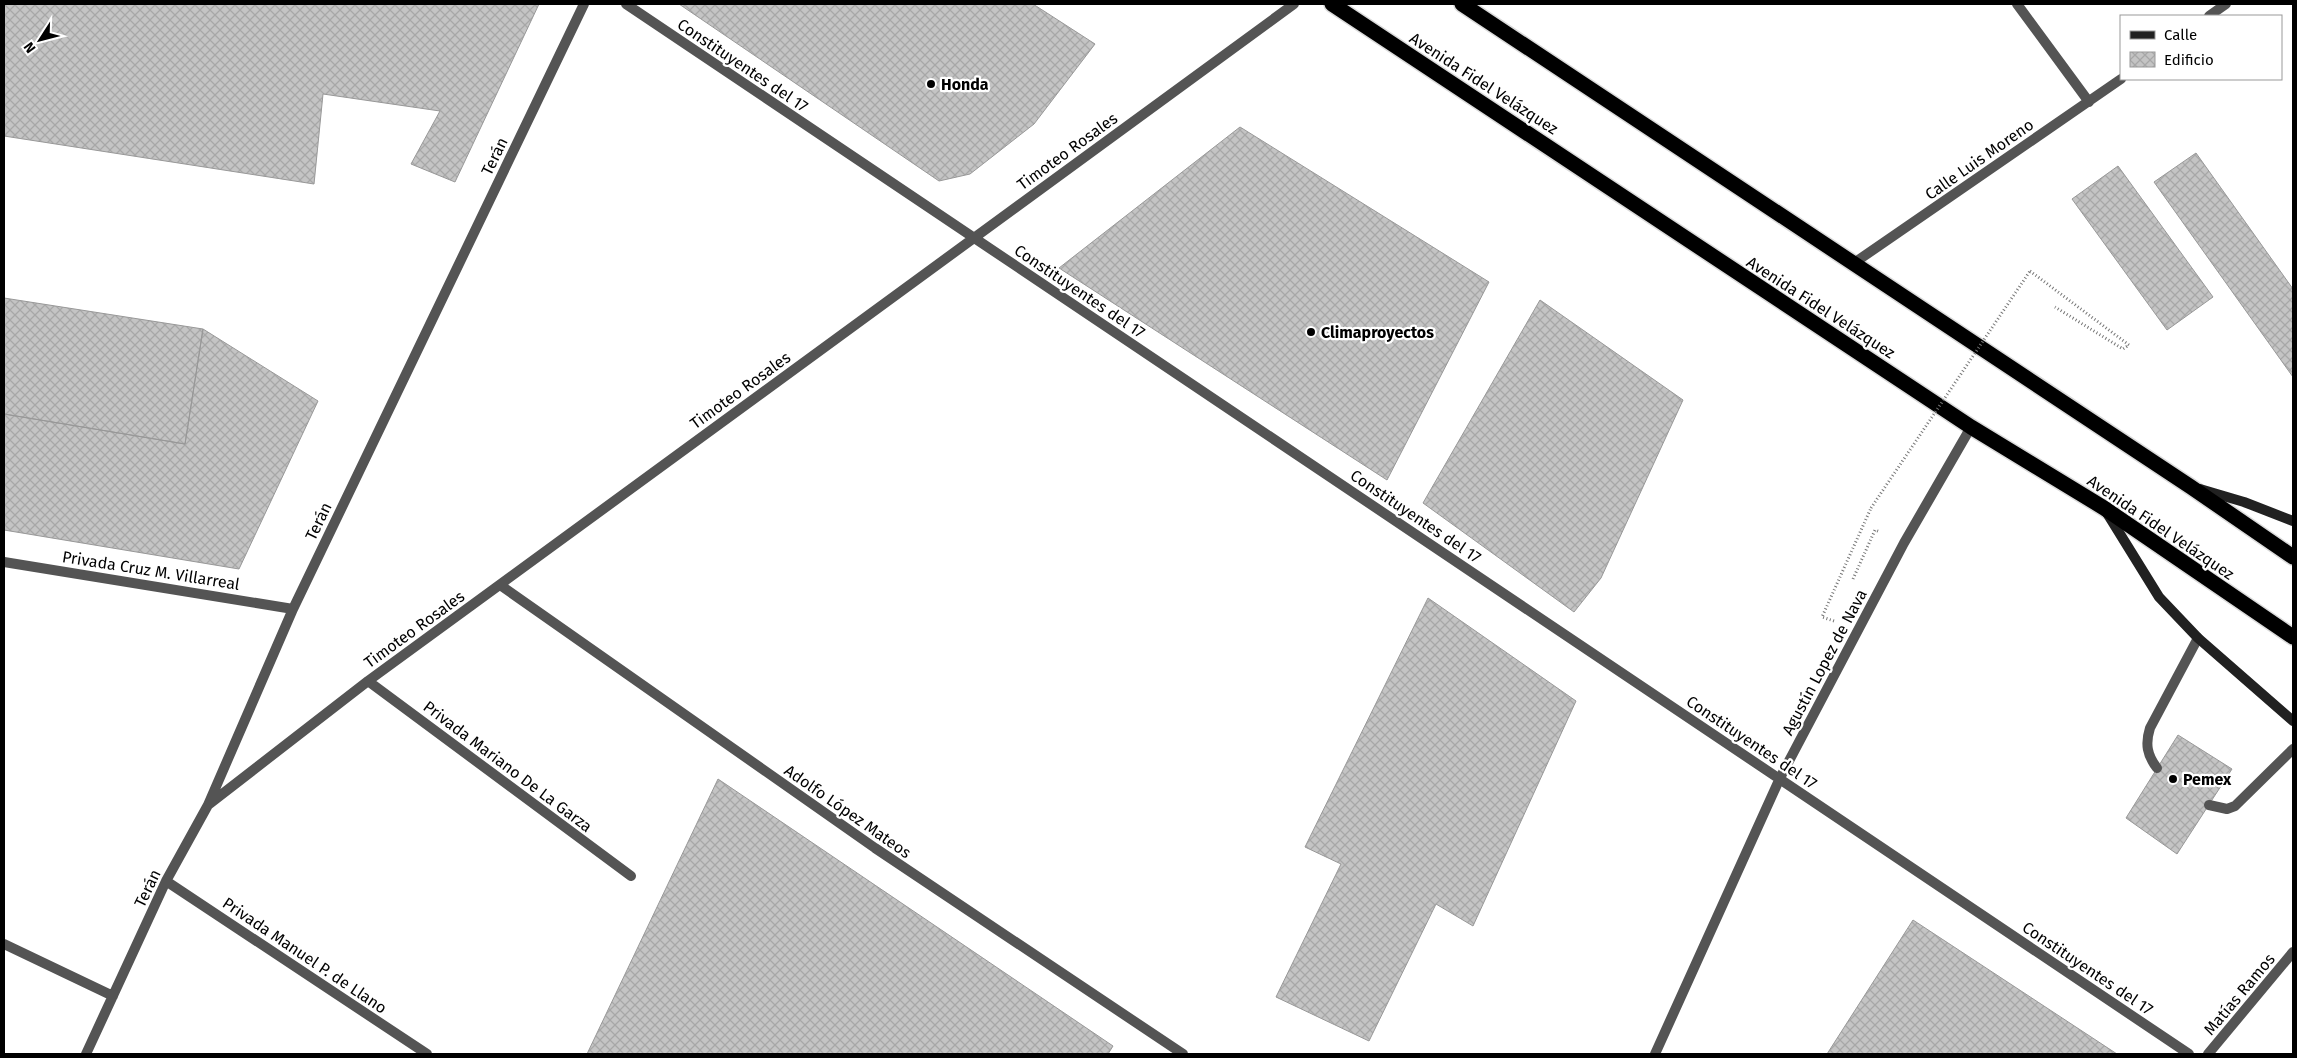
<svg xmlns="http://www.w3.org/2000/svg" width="2297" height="1058" viewBox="0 0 2297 1058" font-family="'Fira Sans',sans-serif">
  <defs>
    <pattern id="building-cross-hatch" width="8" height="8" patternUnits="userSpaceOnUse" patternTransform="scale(1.25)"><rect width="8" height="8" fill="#c4c4c4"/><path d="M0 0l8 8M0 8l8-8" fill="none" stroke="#a7a7a7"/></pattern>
  </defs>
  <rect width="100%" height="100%" fill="#fff"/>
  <!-- building -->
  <path fill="url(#building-cross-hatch)" stroke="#989898" d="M4,4H539L455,182L411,164L440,111L323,94L314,184L4,136Z
    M679,4H1033L1095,44L1034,124L970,174L939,181Z
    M1240,127L1489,282L1387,480L1059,268Z
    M2196,153L2293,289V377L2154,182Z
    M2118,166L2213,297L2167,330L2072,199Z
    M4,298L203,329L185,444L4,414Z
    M1540,300L1683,400L1601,578L1574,612L1423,503Z
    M203,329L318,401L239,569L4,530V414L185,444Z
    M1428,598L1576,701L1473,926L1436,904L1369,1041L1276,997L1341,864L1305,847Z
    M2178,735L2232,769L2177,854L2126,818Z
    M718,779L1113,1046L1108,1054H587Z
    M1913,920L2117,1054H1827Z"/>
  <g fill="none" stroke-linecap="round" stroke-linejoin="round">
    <!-- highway casing -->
    <g stroke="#dbdbdb" stroke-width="18">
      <path id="highway" d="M1332,4L1971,427L2104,508L2293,637
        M1462,4L2191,487L2293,557"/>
    </g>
    <!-- path -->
    <path stroke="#767676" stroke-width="3" stroke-dasharray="1 2.5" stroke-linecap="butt" d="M2030,271L2129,345L2123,349L2055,307
      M1853,579L1875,530L1880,532
      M1834,621L1822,617L1871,508"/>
    <!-- lane -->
    <path stroke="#545454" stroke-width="10" d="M2157,768C2147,755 2145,744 2150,728L2198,638
      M2209,805L2227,809L2235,806L2293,749"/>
    <!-- street -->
    <path stroke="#545454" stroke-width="10" d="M626,4L2189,1054
      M2017,4L2089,102
      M2209,16L2226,4
      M1854,263L2121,79
      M4,562L293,609
      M500,585L875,848L1183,1054
      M368,681L631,876
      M208,805L368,681L1294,4
      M166,881L427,1054
      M4,944L113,996
      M86,1054L166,881L208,805L293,609L584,4
      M1655,1054L1780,778L1904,543L1971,427
      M2208,1054L2293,952"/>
    <!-- secondary -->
    <path stroke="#212121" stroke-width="10" d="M2200,489L2244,502L2293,521
      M2107,513L2159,597L2198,638L2293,721"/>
    <!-- highway -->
    <use href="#highway" stroke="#000" stroke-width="15"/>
    <!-- path-bridge -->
    <path stroke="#767676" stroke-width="3" stroke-dasharray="1 2.5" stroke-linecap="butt" d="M1871,508L2030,271"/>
  </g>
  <!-- markers -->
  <g fill="#000" stroke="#fff" stroke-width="2">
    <circle cx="931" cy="84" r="5"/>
    <circle cx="1311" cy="332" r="5"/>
    <circle cx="2173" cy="779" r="5"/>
  </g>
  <g text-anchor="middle" stroke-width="4.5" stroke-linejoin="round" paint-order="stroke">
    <!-- street labels -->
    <g font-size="16" fill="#000" stroke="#fff">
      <text transform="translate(743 65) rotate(34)" y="6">Constituyentes del 17</text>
      <text transform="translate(1484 83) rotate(33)" y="6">Avenida Fidel Velázquez</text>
      <text transform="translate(1067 151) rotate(-36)" y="6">Timoteo Rosales</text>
      <text transform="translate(494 156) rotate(-64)" y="6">Terán</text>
      <text transform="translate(1979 159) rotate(-35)" y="6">Calle Luis Moreno</text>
      <text transform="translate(1080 291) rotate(34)" y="6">Constituyentes del 17</text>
      <text transform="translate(1821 307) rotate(33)" y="6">Avenida Fidel Velázquez</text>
      <text transform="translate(740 390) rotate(-36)" y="6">Timoteo Rosales</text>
      <text transform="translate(1416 516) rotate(34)" y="6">Constituyentes del 17</text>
      <text transform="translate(318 521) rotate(-64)" y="6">Terán</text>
      <text transform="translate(2161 527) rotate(34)" y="6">Avenida Fidel Velázquez</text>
      <text transform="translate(151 570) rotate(9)" y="6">Privada Cruz M. Villarreal</text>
      <text transform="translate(414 629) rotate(-36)" y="6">Timoteo Rosales</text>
      <text transform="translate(1824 662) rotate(-62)" y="6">Agustín Lopez de Nava</text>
      <text transform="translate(1752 742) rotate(34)" y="6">Constituyentes del 17</text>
      <text transform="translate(508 766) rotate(37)" y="6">Privada Mariano De La Garza</text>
      <text transform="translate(848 811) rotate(35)" y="6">Adolfo López Mateos</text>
      <text transform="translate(147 888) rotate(-64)" y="6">Terán</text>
      <text transform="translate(305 955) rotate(34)" y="6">Privada Manuel P. de Llano</text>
      <text transform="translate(2088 968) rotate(34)" y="6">Constituyentes del 17</text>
      <text transform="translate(2239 994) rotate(-50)" y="6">Matías Ramos</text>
    </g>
    <!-- poi labels -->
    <g font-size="16" font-weight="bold" fill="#000" stroke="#fff" text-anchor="start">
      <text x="941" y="90">Honda</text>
      <text x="1321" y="338">Climaproyectos</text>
      <text x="2183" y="785">Pemex</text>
    </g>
  </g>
  <!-- border -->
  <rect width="2297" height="1058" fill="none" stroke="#000000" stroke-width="10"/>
  <!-- legend -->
  <rect x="2120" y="15" width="162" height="65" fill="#ffffff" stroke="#999999"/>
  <rect x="2130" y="31" width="25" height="8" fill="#212121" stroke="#999999"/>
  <text x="2164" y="40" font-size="15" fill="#000000">Calle</text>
  <rect x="2130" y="52" width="25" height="15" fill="url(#building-cross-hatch)" stroke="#999999"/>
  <text x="2164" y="65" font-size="15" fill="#000000">Edificio</text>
  <!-- north arrow -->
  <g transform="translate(40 40) rotate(234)" stroke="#ffffff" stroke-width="4" paint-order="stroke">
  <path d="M0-4L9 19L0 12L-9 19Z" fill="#000000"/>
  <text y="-8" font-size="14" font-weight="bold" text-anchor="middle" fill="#000000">N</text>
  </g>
</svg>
